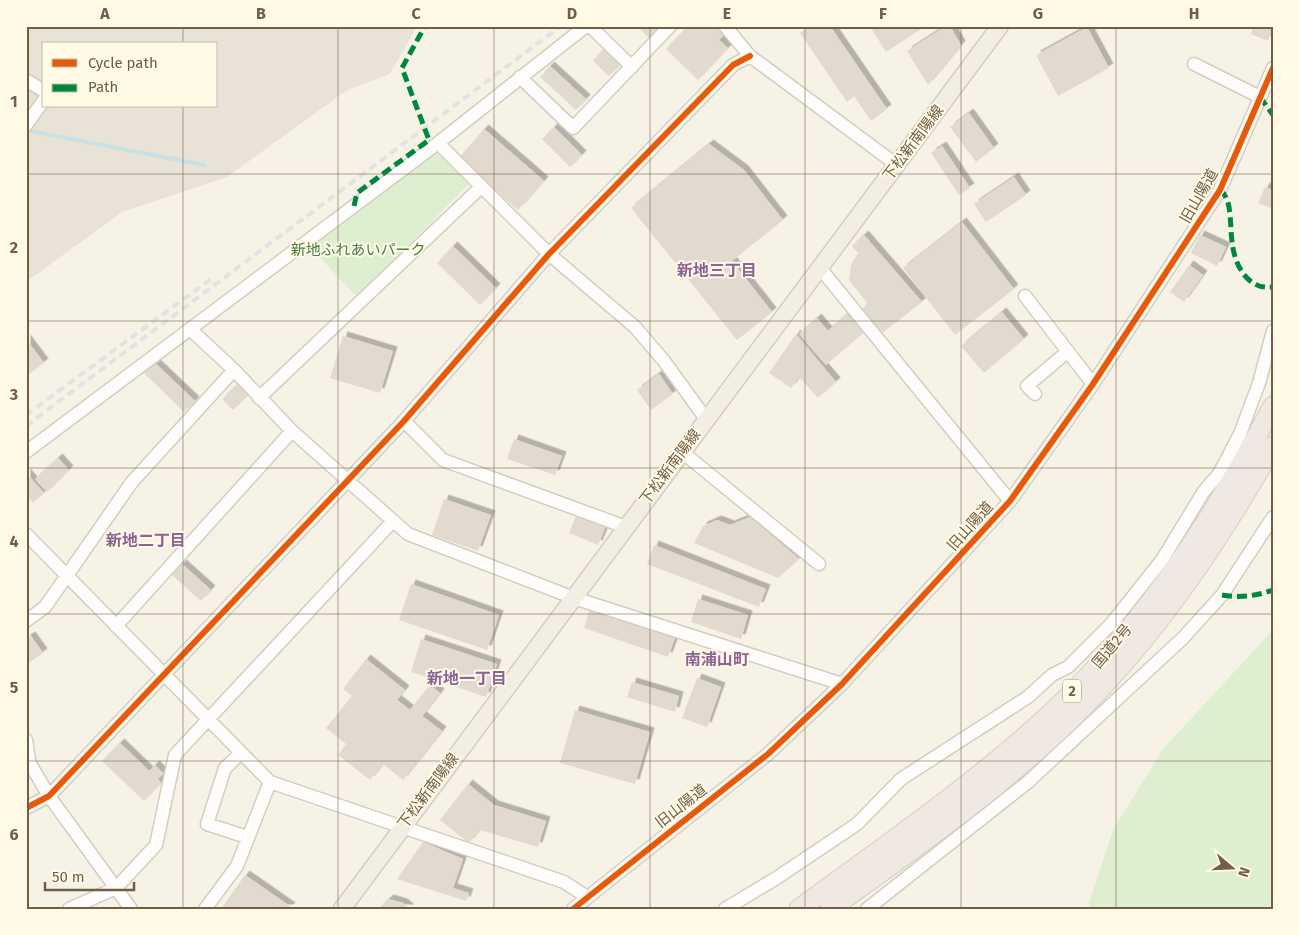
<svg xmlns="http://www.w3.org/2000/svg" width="1299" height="935" viewBox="0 0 1299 935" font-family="'Fira Sans','Noto Sans JP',sans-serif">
  <defs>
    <filter id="shadow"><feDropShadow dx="4.5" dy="-4.5" stdDeviation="0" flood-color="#0004"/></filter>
  </defs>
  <rect width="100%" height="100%" fill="#f6f2e6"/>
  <!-- industrial -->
  <path fill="#e8e2d7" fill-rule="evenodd" d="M26,26H417L390,74L347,90L227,177L122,212L26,282ZM44,44H216V106H44Z"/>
  <!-- green -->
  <path fill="#deeed0" d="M436,149L470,183L357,297L309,246Z
    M1273,630V909H1090L1089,903L1113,830L1163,749Z"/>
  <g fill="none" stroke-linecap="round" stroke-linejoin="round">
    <!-- stream -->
    <path stroke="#c8e0e6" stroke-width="4" d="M26,130L204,165"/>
  </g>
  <!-- building -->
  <path fill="#e2dace" filter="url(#shadow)" d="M637,26H665L651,40Z
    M688,26H721L727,31L719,40L728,48L698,80L666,49Z
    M809,26H830L887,109L871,121L854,96L847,102L800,33Z
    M870,26H926L886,52Z
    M946,26H950L961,45L928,85L907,51Z
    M1254,26H1273L1268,41L1251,34Z
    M1087,27L1109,68L1058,96L1036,55Z
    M603,49L620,64L609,76L593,61Z
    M550,66L586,99L576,110L540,77Z
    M969,113L994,148L976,162L950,127Z
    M554,127L582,155L570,167L542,139Z
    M484,129L544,181L518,210L459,158Z
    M709,144L744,170L783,220L732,261L772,312L737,340L631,208Z
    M942,146L970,188L959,195L931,153Z
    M1014,177L1026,195L986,222L974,204Z
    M1265,187L1273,190V209L1258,203Z
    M962,222L1014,289L955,335L903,268Z
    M864,235L922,302L881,334L863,309L867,303L849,280L851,265L858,253L852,246Z
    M1200,235L1226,247L1217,266L1191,253Z
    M453,246L496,288L480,305L437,263Z
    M1189,265L1203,275L1184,302L1170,292Z
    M1002,312L1024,339L984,373L961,346Z
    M847,314L864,332L826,365L799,334L817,318L828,331Z
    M796,334L836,382L818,398L799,377L791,388L769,373Z
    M343,336L393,351L380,393L330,378Z
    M26,339L44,363L26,376Z
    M154,362L195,401L184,412L144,373Z
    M659,374L673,394L651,410L637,390Z
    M239,383L250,394L233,410L222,399Z
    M514,439L562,456L555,475L507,459Z
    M58,458L69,470L47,492L35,479Z
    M26,473L44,493L33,503L26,495Z
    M444,499L491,515L478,551L432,535Z
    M578,511L607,523L598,545L569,533Z
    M750,517L799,559L778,578L694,543L703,526L717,520L730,525Z
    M654,545L766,589L759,607L647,564Z
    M182,564L211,590L201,601L172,575Z
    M411,584L499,615L487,650L399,620Z
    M698,599L748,615L741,639L691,622Z
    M590,608L675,638L668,657L584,628Z
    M31,636L43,653L26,665V639Z
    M421,639L497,664L486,697L411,672Z
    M366,659L405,690L397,700L410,710L430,685L440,693L422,716L442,731L403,780L383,764L370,780L338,755L346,744L326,728L352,696L343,689Z
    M697,678L721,687L707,727L682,718Z
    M632,682L679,696L675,712L627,697Z
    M575,710L650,732L635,784L560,763Z
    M120,743L149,771L155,765L163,773L158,779L161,783L144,801L102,761Z
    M468,784L494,805L546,821L538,847L480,830L469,843L440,820Z
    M423,842L463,859L453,888L469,893L466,901L397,879Z
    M245,875L291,907L289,909H221Z
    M389,899L403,903L410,909H378Z"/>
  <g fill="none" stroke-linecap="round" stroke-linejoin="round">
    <!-- minor casing -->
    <g stroke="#d5cdc1" stroke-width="15">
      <path id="minor" d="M590,26L632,67
        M725,26L750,56L897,165
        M1194,64L1260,97
        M520,77L573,128L670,26
        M26,80L44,91
        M26,125L44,100
        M438,143L549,254L635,327L664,361L706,419
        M820,268L1010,501
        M1025,296L1093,384
        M190,329L234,370L292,431L408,534L574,598L842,684
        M1035,394L1027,386L1067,352
        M259,398L481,187
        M404,421L443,460L626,527
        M681,451L819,564
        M26,452L438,143L586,26
        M26,534L270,782L564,882L587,897
        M26,621L45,607L132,482L234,370
        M116,626L292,431
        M26,740L29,760
        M240,754L225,768L207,824L247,837
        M26,757L49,796L131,909
        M26,808L49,796L404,421L549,254L733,65L750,56
        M69,909L116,888L156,845L175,755L393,521
        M205,909L237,866L270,782
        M573,909L768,754L842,684L1010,501L1093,384L1220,190L1273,68
        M725,909L778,877L857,824L901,779L1028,697L1052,675L1068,667L1112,623L1162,560L1204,491L1219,474L1240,434L1259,383L1273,331
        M867,909L1028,782L1183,638L1222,595L1273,517"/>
    </g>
    <!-- major casing -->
    <g stroke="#d5cdc4" stroke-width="19">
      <path id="major" d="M342,909L1000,26"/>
    </g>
    <!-- highway casing -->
    <g stroke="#d5cdc4" stroke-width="21">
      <path id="highway" d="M799,909C880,849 964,792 1039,724C1137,637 1212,522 1273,406
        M830,909C907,854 985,799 1054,735C1145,651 1213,552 1273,446"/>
    </g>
    <!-- minor -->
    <use href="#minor" stroke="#fefdfb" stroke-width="12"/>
    <!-- major -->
    <use href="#major" stroke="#f2eee3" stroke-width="16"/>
    <!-- highway -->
    <use href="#highway" stroke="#f0e9e3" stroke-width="19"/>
    <!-- rail -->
    <path stroke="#e4e1e3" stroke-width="4" stroke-dasharray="8 5" stroke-linecap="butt" d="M26,415L211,279
      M26,426L561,26"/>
    <!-- quiet -->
    <path stroke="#00873e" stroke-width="5" stroke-dasharray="10 5" stroke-linecap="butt" d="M1260,97L1273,115
      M1220,190C1240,205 1220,251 1248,279C1256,286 1262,288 1273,287
      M354,206L357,193L429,140L402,68L425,26
      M1222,595C1239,598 1257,596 1273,590"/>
    <!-- cycleway casing -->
    <g stroke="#fff9e6" stroke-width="9">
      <path id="cycleway" d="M26,808L49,796L404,421L549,254L733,65L750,56
        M573,909L768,754L842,684L1010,501L1093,384L1220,190L1273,68"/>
    </g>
    <!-- cycleway -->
    <use href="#cycleway" stroke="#e8590c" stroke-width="6"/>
  </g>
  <!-- grid -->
  <path fill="none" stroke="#735d47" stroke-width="1" stroke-opacity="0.55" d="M183,26V44M338,26V909M494,26V909M650,26V909M805,26V909M961,26V909M1116,26V909M183,106V909M26,174H1273M26,321H1273M26,468H1273M26,614H1273M26,761H1273"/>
  <g text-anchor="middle" stroke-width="4" stroke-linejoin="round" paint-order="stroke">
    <!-- shield labels -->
    <rect fill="#fff9e6" stroke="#9d8c77" stroke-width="1" x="1063" y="679.5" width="18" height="23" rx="4"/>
    <g font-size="14" font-weight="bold" fill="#735d47">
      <text x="1072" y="696">2</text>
    </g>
    <!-- street labels -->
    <g font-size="15" fill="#735d47" stroke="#fff9e6">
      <text transform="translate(913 143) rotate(-53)" y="5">下松新南陽線</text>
      <text transform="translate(1199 196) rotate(-60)" y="5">旧山陽道</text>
      <text transform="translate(670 467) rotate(-53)" y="5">下松新南陽線</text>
      <text transform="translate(970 526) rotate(-48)" y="5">旧山陽道</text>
      <text transform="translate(1112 646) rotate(-50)" y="5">国道2号</text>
      <text transform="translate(428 791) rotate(-53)" y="5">下松新南陽線</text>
      <text transform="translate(681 806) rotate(-38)" y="5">旧山陽道</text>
    </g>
    <!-- park labels -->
    <g font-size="15" fill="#4b7f41" stroke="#fff9e6">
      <text x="358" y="255">新地ふれあいパーク</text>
    </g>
    <!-- neighbourhood labels -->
    <g font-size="16" font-weight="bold" fill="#8c6297" stroke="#fff9e6">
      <text x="717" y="276">新地三丁目</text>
      <text x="146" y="546">新地二丁目</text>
      <text x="717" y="665">南浦山町</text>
      <text x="467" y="684">新地一丁目</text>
    </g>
  </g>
  <!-- border -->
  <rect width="1299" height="935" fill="none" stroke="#fff9e6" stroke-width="55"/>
  <!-- legend -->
  <rect x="42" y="42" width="175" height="65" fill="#fff9e6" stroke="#c7bba6"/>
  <rect x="52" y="59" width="25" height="8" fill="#e8590c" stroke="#c7bba6"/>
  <text x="88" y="68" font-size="15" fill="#735d47">Cycle path</text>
  <rect x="52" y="84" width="25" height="8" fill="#00873e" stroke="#c7bba6"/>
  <text x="88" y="92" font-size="15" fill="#735d47">Path</text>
  <!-- north arrow -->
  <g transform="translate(1232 868) rotate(109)" stroke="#fff9e6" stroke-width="4" paint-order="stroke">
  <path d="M0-4L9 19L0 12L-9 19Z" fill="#735d47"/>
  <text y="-8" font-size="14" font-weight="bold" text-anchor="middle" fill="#735d47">N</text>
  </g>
  <!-- scale -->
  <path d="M45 882v8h89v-8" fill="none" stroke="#735d47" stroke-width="2.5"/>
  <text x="52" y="882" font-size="15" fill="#735d47" stroke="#fff9e6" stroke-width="4" paint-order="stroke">50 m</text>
  <rect x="28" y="28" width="1244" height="880" fill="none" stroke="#735d47" stroke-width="2"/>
  <g font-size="16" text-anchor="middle" font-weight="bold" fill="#735d47">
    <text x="105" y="19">A</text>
    <text x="261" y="19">B</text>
    <text x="416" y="19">C</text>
    <text x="572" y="19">D</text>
    <text x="727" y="19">E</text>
    <text x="883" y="19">F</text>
    <text x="1038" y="19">G</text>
    <text x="1194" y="19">H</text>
    <text x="14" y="107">1</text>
    <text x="14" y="253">2</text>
    <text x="14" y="400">3</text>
    <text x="14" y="547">4</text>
    <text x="14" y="693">5</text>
    <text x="14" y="840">6</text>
  </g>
</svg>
